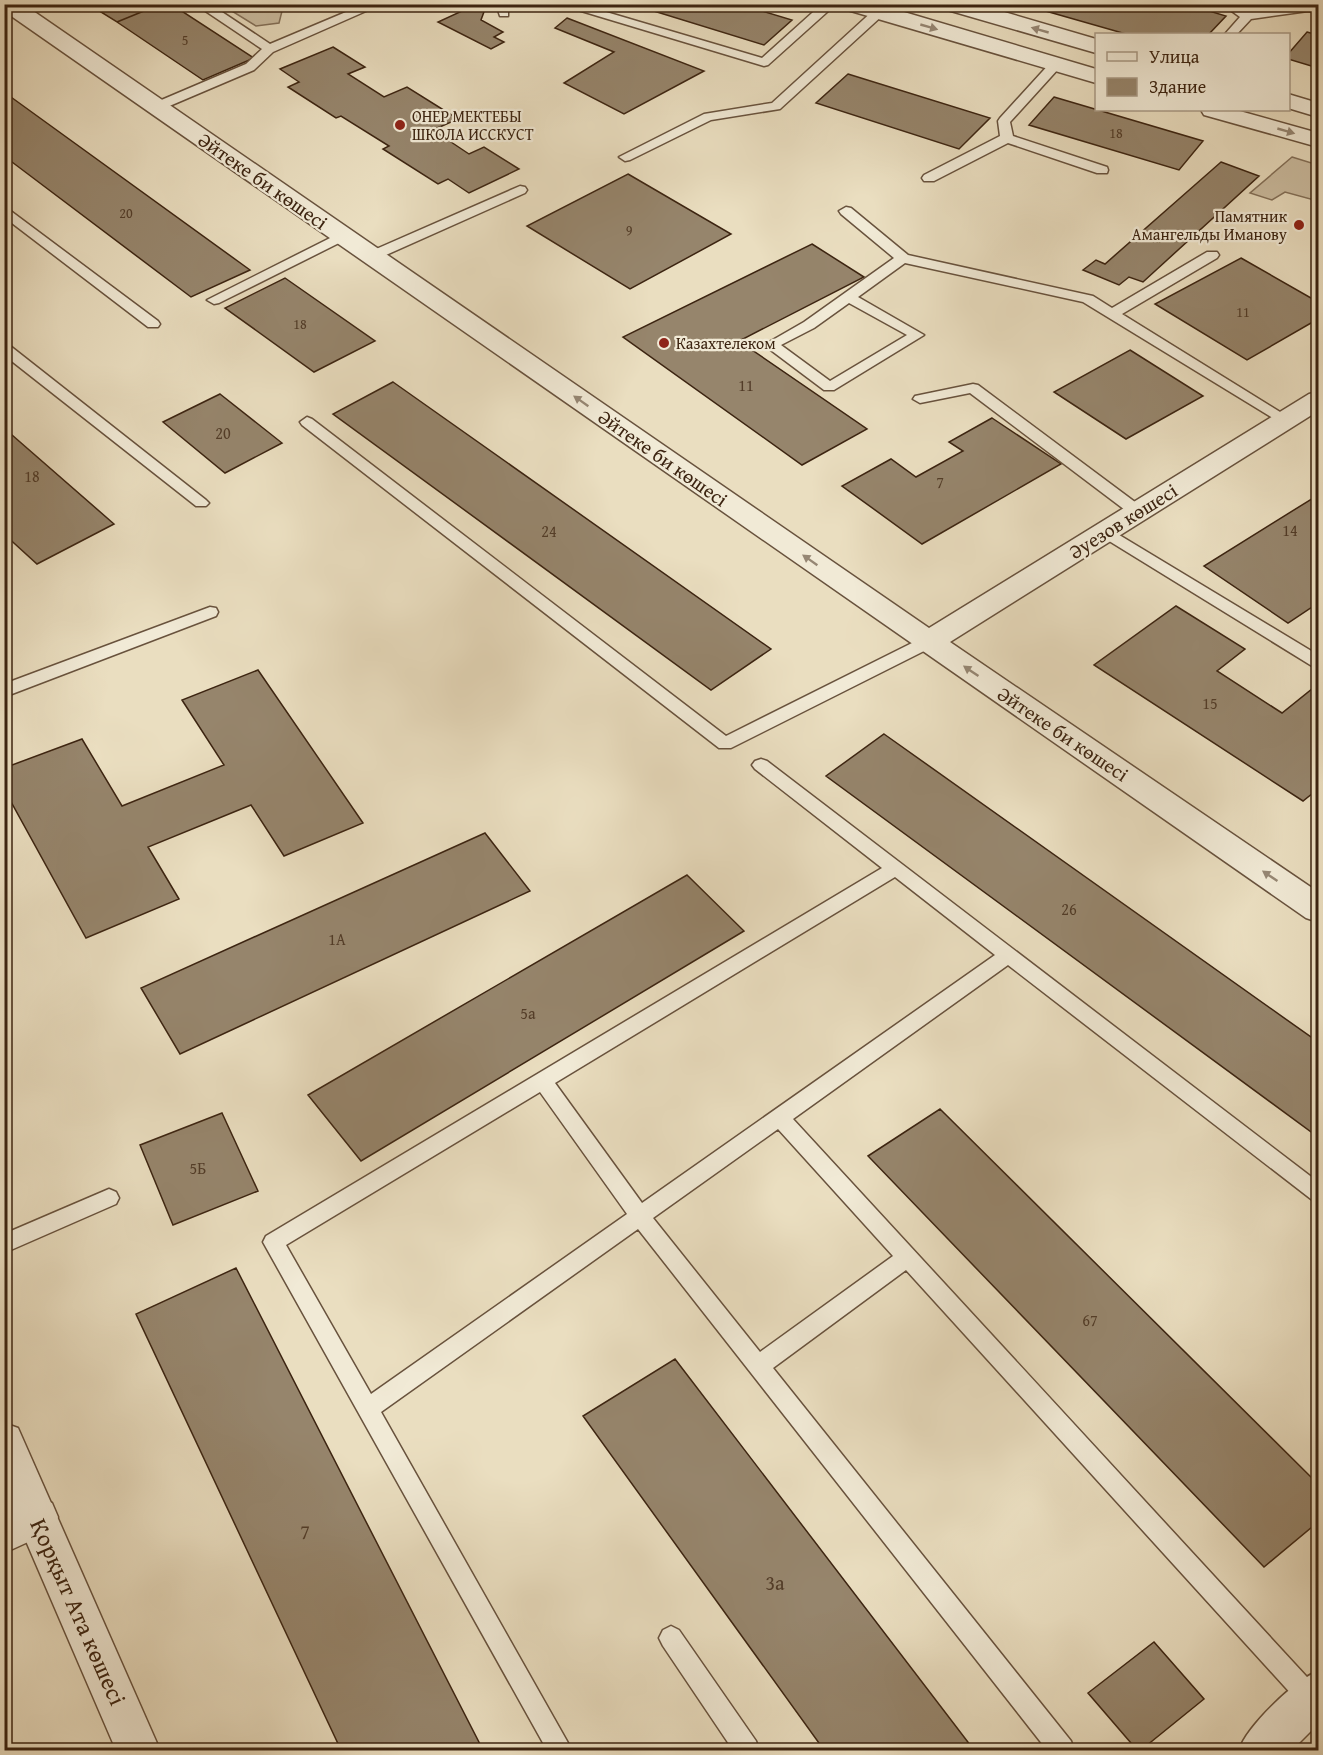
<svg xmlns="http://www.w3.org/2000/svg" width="1323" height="1755" viewBox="0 0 1323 1755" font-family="'Gentium Book Plus',serif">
  <rect width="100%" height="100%" fill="#eadec0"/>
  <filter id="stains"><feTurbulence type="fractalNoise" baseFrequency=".00333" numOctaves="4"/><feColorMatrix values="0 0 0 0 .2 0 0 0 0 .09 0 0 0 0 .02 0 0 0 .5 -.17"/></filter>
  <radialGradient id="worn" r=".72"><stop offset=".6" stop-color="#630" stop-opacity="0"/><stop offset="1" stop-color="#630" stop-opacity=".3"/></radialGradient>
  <!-- green -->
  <path fill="#ccbea2" stroke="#84715a" stroke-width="1.5" d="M222,5H297L282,11L279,23L256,26Z
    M1292,157L1318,165V196L1314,200L1285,192L1272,200L1250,193Z"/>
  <!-- building -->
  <path fill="#96856c" stroke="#3c2411" stroke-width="1.5" d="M88,4H161L117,22Z
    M161,4H171L254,58L203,80L117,22Z
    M477,4L485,9L481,20L503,32L494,37L504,42L491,49L438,22Z
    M631,4H739L792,20L764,45Z
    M1021,4H1186L1226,16L1209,34H1126Z
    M567,18L704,71L624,114L564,83L614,52L555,28Z
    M1307,32L1318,35V68L1288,59V54Z
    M333,47L365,67L348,74L384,97L407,87L458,119L433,130L469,154L484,147L519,169L469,193L448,179L438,184L383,149L389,146L341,116L336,118L288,87L299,82L280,69Z
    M848,74L990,118L959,149L816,103Z
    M4,92L250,270L191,297L4,156Z
    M1054,97L1203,141L1179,170L1029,125Z
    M1221,162L1259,176L1143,282L1129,277L1119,285L1083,270L1096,260L1105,264Z
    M628,174L731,234L630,289L527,226Z
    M812,244L864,277L739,341L867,429L802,465L623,337Z
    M1241,258L1318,302V319L1247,360L1155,304Z
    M285,278L375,341L314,372L225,308Z
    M1130,350L1203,396L1126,439L1054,392Z
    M393,382L771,649L711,690L333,414Z
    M220,394L282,443L225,473L163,422Z
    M992,418L1061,464L922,544L842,486L891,459L916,477L963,451L949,442Z
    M4,428L114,524L37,564L4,534Z
    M1318,495V603L1288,623L1204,566Z
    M1176,606L1245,649L1217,671L1282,713L1312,689L1318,693V789L1303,801L1094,665Z
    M258,670L363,823L284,856L251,805L148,847L179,899L86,938L4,789V768L82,739L122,806L224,765L182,700Z
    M884,734L1318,1042V1137L826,776Z
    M485,833L530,891L180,1054L141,988Z
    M687,875L744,931L361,1161L308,1095Z
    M940,1109L1318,1484V1522L1264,1567L868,1156Z
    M222,1113L258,1191L173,1225L140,1145Z
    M236,1268L483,1750H341L136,1314Z
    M675,1359L974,1750H824L583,1416Z
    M1154,1642L1204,1699L1141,1750H1137L1088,1693Z"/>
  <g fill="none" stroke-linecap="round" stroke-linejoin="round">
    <!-- service casing -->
    <g stroke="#68523d" stroke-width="3">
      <path id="service" d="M195,4H210L270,44L365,4H382L273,52L254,70L160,110H152L150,107L152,104L246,64L262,49Z
        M496,4H508V16H500Z
        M558,4H579L762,58L822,4H836L768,65L764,66Z
        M1222,4H1237L1249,12L1313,4L1318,6V13L1308,11L1251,19L1237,34H1225L1240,17Z
        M879,8L885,12L883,15L780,109L711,120L630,160L625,161L619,157L704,114L772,103L875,9Z
        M1056,60L1060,61V67L1010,122L1013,136L1107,167L1108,170L1107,173H1097L1008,143L934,181H924L922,178L924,175L1000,136L998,121L1000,118L1052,61Z
        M520,186L525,187L527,190L525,193L377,259L372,260L365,256L367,253Z
        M4,206L158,321L160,324L158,327H148L4,217Z
        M846,207L851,208L908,255L1093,296L1112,308L1207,252H1217L1219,255L1217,258L1122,314L1293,420L1291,423H1281L1083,302L905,263L858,297L924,335L834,390H824L764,345L804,322L894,258L841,214L839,211ZM849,303L907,335L830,381L781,345L814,328Z
        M342,232L349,236L347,239L219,303L214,304L207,300Z
        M4,344L9,345L206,500L209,503L206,506H196L4,355Z
        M973,384L978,385L1143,508L1146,512L1143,516H1133L970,393L920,403L913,399L915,396Z
        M307,417L312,419L726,736L922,638H934L936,642L934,646L731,748H719L302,425L300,422Z
        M1106,527L1318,655V668L1312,666L1101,536L1098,532L1101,528Z
        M210,607L216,608L218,612L216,616L4,697V684Z
        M761,759L767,761L1318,1182V1202L1311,1199L1008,965L793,1119L1318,1689V1709L1312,1712L1304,1708L906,1270L773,1368L1071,1741L1074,1750H1047L638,1229L381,1412L572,1750H547L263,1242L266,1236L882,868L755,769L752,765L755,761ZM895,877L995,955L642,1203L555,1083ZM540,1092L627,1214L371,1394L286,1245ZM778,1129L893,1256L760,1352L653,1218Z
        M109,1189L116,1192L119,1198L116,1204L4,1253V1234Z
        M671,1626L679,1630L756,1741L759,1750H733L663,1646L659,1638L663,1630Z"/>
    </g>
    <!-- minor casing -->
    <g stroke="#68523d" stroke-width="3">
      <path id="minor" d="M4,4H23L929,628L1309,394L1318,392V411L950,642L1318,892V922L1306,918L4,11Z
        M37,1497L52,1503L58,1517L52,1531L4,1553V1512Z
        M1318,1671V1724L1292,1750H1239C1247,1726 1294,1681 1318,1671Z"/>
    </g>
    <!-- tertiary casing -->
    <g stroke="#68523d" stroke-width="3">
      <path id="tertiary" d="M842,4H877L1096,69V83L844,9Z
        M942,4H977L1096,39V53L944,9Z
        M1288,94L1318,103V117L1288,108Z
        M1201,110H1236L1318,133V147L1204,115Z
        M4,1423L18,1428L160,1750H116L4,1490Z"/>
    </g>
    <!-- service -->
    <use href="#service" fill="#f1ead6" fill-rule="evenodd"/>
    <!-- minor -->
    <use href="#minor" fill="#f1ead6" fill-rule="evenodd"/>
    <!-- tertiary -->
    <use href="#tertiary" fill="#f1ead6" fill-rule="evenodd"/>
  </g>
  <!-- one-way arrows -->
  <defs><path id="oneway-solid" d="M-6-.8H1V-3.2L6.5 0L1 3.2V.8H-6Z" transform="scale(1.5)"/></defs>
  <g fill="#968774">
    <use href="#oneway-solid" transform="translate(929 27) rotate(16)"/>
    <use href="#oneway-solid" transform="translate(1040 30) rotate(-164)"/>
    <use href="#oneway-solid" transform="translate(1286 131) rotate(16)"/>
    <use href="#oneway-solid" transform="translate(581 401) rotate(-145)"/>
    <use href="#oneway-solid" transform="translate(810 560) rotate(-145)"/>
    <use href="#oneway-solid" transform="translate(971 671) rotate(-146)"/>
    <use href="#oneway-solid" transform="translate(1270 876) rotate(-146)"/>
  </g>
  <!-- markers -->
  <g fill="#8f2418" stroke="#f1ead6" stroke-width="2">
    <circle cx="400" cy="125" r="6"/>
    <circle cx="1299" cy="225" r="6"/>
    <circle cx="664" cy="343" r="6"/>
  </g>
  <g text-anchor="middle" stroke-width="4.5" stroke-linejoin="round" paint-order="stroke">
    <!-- far-number labels -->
    <g font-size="14" fill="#523c28">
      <text x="185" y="45">5</text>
      <text x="1116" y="138">18</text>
      <text x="126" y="218">20</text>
      <text x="629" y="235">9</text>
      <text x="1243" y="317">11</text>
      <text x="300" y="329">18</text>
    </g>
    <!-- far-poi labels -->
    <g font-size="16" fill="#3c2411" stroke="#f1ead6" text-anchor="start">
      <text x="412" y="122">ОНЕР МЕКТЕБЫ<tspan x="412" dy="18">ШКОЛА ИССКУСТ</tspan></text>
      <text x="1287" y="222" text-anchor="end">Памятник<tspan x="1287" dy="18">Амангельды Иманову</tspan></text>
      <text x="676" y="349">Казахтелеком</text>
    </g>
    <!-- number labels -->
    <g font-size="16" fill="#523c28">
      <text x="746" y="391">11</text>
      <text x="223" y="439">20</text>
      <text x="32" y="482">18</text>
      <text x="940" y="488">7</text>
      <text x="1290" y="536">14</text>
      <text x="549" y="537">24</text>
      <text x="1210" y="709">15</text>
      <text x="1069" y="915">26</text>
      <text x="337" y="945">1А</text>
      <text x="528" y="1019">5а</text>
      <text x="198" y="1174">5Б</text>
      <text x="1090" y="1326">67</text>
    </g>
    <!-- street labels -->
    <g font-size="20" fill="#3c2411" stroke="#f1ead6">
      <text transform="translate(263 181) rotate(35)" y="7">Әйтеке би көшесі</text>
      <text transform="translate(663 458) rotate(35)" y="7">Әйтеке би көшесі</text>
      <text transform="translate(1123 521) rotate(-32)" y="7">Әуезов көшесі</text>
      <text transform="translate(1063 734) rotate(34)" y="7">Әйтеке би көшесі</text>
    </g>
    <!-- near-number labels -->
    <g font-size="20" fill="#523c28">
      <text x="305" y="1539">7</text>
      <text x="775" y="1590">3а</text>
    </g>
    <!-- near-street labels -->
    <g font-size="24" fill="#3c2411" stroke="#f1ead6">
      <text transform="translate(78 1612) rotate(66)" y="8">Қорқыт Ата көшесі</text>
    </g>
  </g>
  <!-- margin -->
  <rect width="1323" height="1755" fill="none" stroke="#eadec0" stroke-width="24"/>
  <rect x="6" y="6" width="1311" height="1743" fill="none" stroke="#3c2411" stroke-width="3"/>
  <rect x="12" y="12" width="1299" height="1731" fill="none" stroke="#3c2411" stroke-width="1.5"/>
  <!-- legend -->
  <rect x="1095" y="33" width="195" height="78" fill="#f1ead6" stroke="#a99b87" stroke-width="1.5"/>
  <rect x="1107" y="52" width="30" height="9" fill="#f1ead6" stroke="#a99b87" stroke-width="1.5"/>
  <text x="1149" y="63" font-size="18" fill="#3c2411">Улица</text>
  <rect x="1107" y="78" width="30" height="18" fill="#96856c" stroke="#a99b87" stroke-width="1.5"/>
  <text x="1149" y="93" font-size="18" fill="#3c2411">Здание</text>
  <rect width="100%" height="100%" filter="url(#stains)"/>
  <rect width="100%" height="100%" fill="url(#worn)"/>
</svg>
